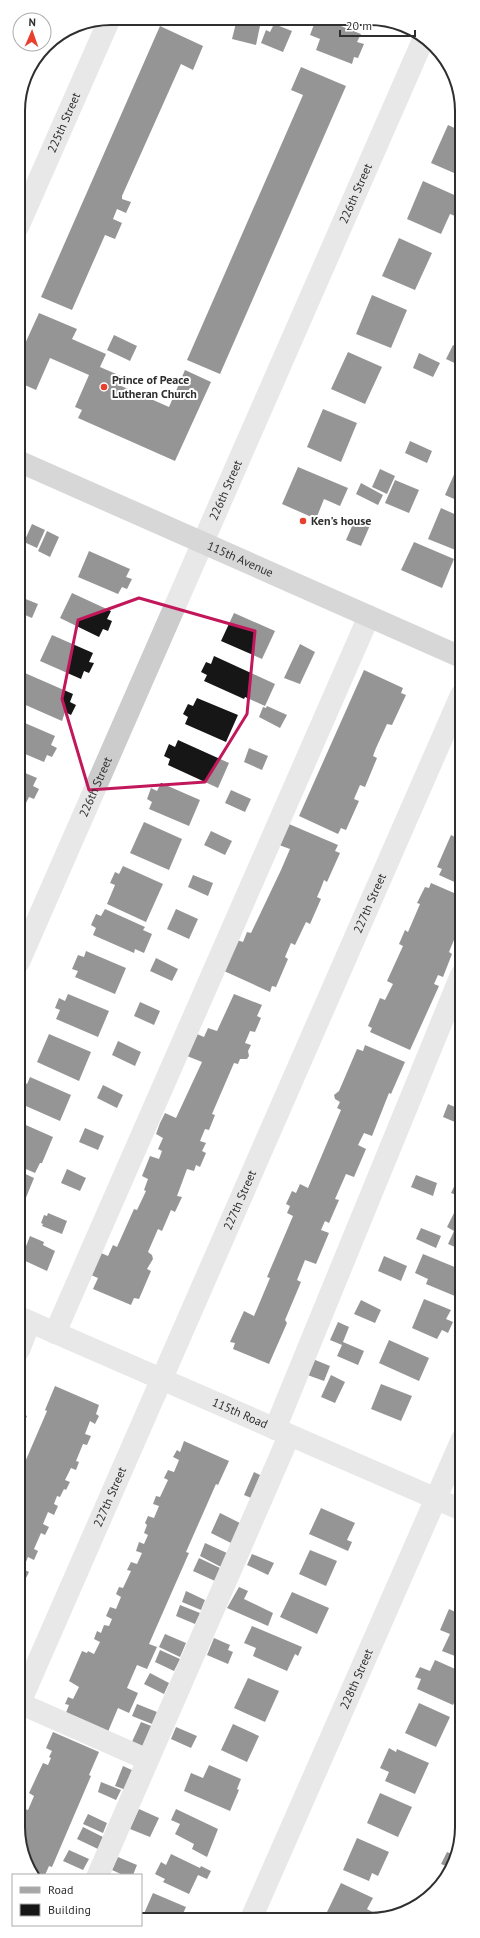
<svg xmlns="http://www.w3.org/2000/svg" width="480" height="1938" viewBox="0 0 480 1938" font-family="'PT Sans',sans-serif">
  <rect width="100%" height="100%" fill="#fff"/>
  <!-- building -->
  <path fill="#161616" d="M237,19L261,21L256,45L232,39Z
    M316,19H323L361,34L357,42L364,44L358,58L354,57L352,64L316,50L320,39L310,35Z
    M274,24L292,31L283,52L261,43L266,30L270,32Z
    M160,26L203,46L193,70L181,64L122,196V199L131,202L126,213L117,209L113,219L122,223L115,239L105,235L72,310L41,297Z
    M301,67L346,86L220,374L187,360L303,95L291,90Z
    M448,125L461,131V176L431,163Z
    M423,181L461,198L460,218L450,214L441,234L407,219Z
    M399,238L432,253L415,290L382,276Z
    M372,295L407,310L391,348L356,334Z
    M39,313L77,329L72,339L106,354L100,367L123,377L119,385L169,407L185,370L211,382L175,461L78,418L82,410L75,407L89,375L50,358L36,390L18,382V359Z
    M114,335L137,346L130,361L107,350Z
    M453,345L461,348V366L446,359Z
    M348,352L382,367L365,404L331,389Z
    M419,353L440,363L433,377L413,368Z
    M323,409L357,423L341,462L307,447Z
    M410,441L432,451L427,463L405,453Z
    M298,467L348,488L340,506L324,499L316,519L282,504Z
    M380,469L395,476L387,494L372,487Z
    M456,470L461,472V502L445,495Z
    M395,480L419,490L409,513L385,503Z
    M361,483L383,495L378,505L356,494Z
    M441,508L461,517V544L458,551L428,539Z
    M356,517L371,523L361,546L346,540Z
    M32,524L45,530L37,548L24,542Z
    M47,531L59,537L50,557L38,551Z
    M414,542L454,559L442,588L401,570Z
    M89,551L130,569L126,577L132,579L127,589L122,587L118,594L78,577Z
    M72,593L111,611L107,619L112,621L108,631L103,629L99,637L60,618Z
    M18,596L38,604L32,618L18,612Z
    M234,613L275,631L262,659L221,641Z
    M52,635L93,653L89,662L94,663L89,673L84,671L81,679L40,661Z
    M300,644L315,652L300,684L284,678Z
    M214,656L275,684L265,706L245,697L244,699L204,681L207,675L201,672L206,662L211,664Z
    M18,670L73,694L70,702L76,705L71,715L65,712L62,721L21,703L24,698L18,696Z
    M364,670L403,688L401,693L406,695L392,725L387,724L376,748L373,756L377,758L365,787L360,785L354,799L359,801L346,830L341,828L338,834L299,816Z
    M197,698L238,715L226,742L185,724L188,717L183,714L188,704L193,706Z
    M267,706L287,715L280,728L259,717L263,707L266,708Z
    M18,720L55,736L51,745L57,748L52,757L47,755L44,762L18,751Z
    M178,740L229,763L218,788L168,765L170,759L164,756L169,744L175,747Z
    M249,748L268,756L262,770L244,762Z
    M18,770L37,778L33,786L39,789L34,799L29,797L25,805L18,802Z
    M161,783L200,800L189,826L149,809L152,802L147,799L151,788L157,791Z
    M231,790L251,799L245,812L225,803Z
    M461,818V885L439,875L442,869L437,867L451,835L455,837L458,832L456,831Z
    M144,822L182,839L169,870L130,853Z
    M289,824L338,845L335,851L340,853L327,882L324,880L321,888L317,897L321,899L310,924L306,922L295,945L291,943L285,957L288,959L276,987L272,986L270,992L224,971L237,940L243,942L247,932L251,933L281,870L290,849L279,845Z
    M211,831L232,841L225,855L204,845Z
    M123,866L163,884L146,922L107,904L115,885L110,883L115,872L119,874Z
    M193,875L213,883L208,896L188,887Z
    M431,883L461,896V923L449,952L452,954L443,977L438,975L434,984L439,986L410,1050L370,1032L372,1028L368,1026L380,998L385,1000L393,984L387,981L403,946L399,944L405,930L408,932L420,904L417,903L425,887L429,888Z
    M105,909L145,927L143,930L152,934L144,953L135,949L134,953L93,935L96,928L91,925L96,914L101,916Z
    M176,909L198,919L189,939L167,929Z
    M86,951L126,968L115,994L75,977L78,971L72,969L78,955L84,957Z
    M156,958L178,969L172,981L150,971Z
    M68,994L109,1011L98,1037L56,1019L60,1010L55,1008L59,998L65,1001Z
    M234,994L262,1005L257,1016L261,1018L255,1032L250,1031L245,1043L251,1045L248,1051L249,1056L247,1059H240L238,1064L234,1063L212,1114L215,1115L209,1130L205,1129L200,1141L206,1143L202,1151L206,1153L200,1167L196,1165L194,1171L187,1169L177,1196L182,1197L175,1212L171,1210L162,1231L158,1229L148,1252L152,1255L153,1259L147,1269L151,1271L139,1299L134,1298L131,1305L93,1289L98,1278L91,1275L101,1253L108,1256L113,1245L117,1247L134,1209L137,1210L146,1191L144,1190L148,1179L142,1176L150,1156L159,1159L162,1151L158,1149L163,1138L156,1134L160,1123L165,1113L176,1118L202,1062L187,1056L197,1034L204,1037L208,1028L217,1031Z
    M140,1002L160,1011L154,1025L134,1016Z
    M49,1034L91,1052L79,1081L37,1062Z
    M118,1041L141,1052L135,1066L112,1055Z
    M365,1045L405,1062L391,1094L389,1093L372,1136L364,1133L358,1145L366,1149L354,1177L346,1174L335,1199L339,1200L329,1223L325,1221L321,1230L329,1233L316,1264L305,1260L297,1280L301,1282L285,1320L287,1323L269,1364L233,1349L235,1343L230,1342L244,1311L254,1316L270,1278L267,1277L293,1216L287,1213L290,1206L286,1204L292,1191L296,1193L300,1184L308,1188L341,1110L337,1108L340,1102L335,1099L334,1095L339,1091L357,1049L363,1051Z
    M30,1077L71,1095L60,1121L19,1103L22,1096L19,1095V1089L22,1081L27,1084Z
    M103,1085L123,1095L117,1108L97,1098Z
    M448,1104L462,1110V1125L443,1117Z
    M19,1122L53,1137L42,1163H40L35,1173L19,1166Z
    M85,1128L104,1136L98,1150L79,1142Z
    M67,1169L86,1178L80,1191L61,1183Z
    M462,1170V1197L451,1193Z
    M19,1171L34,1178L23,1205L19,1204Z
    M416,1175L437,1183L433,1196L411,1187Z
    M455,1211L462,1214V1250L448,1244L454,1231L447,1227Z
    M48,1213L67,1221L62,1234L42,1226L43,1224L41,1223L44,1215L47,1216Z
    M421,1228L441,1236L436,1248L416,1239Z
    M30,1236L44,1242L43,1245L55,1251L47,1271L21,1259Z
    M423,1254L462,1270V1299L426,1284L428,1279L415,1273Z
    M384,1256L407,1266L401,1281L378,1271Z
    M424,1299L451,1310L446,1319L453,1322L448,1333L442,1330L437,1339L412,1328Z
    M361,1300L381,1310L375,1323L354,1314Z
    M338,1322L349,1327L343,1342L364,1351L358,1365L337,1356L342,1345L330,1340Z
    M389,1340L429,1358L419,1381L379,1363Z
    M308,1357L330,1366L324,1381L302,1373Z
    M19,1374L24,1376L19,1390Z
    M331,1375L345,1382L335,1403L321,1397Z
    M381,1384L412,1396L401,1421L371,1409Z
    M55,1386L99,1405L96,1414L99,1416L95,1424L90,1421L85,1434L91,1436L87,1445L83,1444L76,1461L79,1462L76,1470L71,1468L65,1480L70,1482L66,1490L64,1489L60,1497L57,1496L54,1504L58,1506L54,1515L48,1512L43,1524L49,1527L45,1535L41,1533L34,1549L38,1551L34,1560L28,1557L23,1569L29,1572L25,1580L21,1578L19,1584V1476L47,1411L45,1410Z
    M19,1412L27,1416L23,1426L19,1424Z
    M184,1441L229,1461L218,1485L216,1484L186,1552L189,1553L149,1644L157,1647L147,1669L137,1665L127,1688L138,1693L129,1713L118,1708L107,1734L65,1715L69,1705L65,1704L68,1697L73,1699L79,1687L69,1681L82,1651L87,1653L88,1651L94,1654L100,1642L94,1639L97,1631L101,1633L104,1625L109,1626L112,1619L106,1616L110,1607L116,1609L121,1597L116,1594L119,1587L123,1588L131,1571L127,1570L131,1562L137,1564L142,1553L136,1551L139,1542L144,1544L148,1535L144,1533L147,1525L145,1523L148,1516L154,1518L159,1506L153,1504L156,1496L160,1497L168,1480L164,1478L168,1470L174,1472L179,1460L173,1457L177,1450L180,1452Z
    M254,1472L266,1478L256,1500L244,1495Z
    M321,1508L355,1523L347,1540L352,1542L348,1551L309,1534Z
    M220,1513L240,1523L231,1543L211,1533Z
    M205,1543L227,1553L221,1567L200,1556Z
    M310,1550L337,1561L326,1586L299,1574Z
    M252,1554L274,1563L268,1575L247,1565Z
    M199,1558L220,1568L215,1581L193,1571Z
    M239,1587L248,1591L244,1599L273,1613L268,1626L227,1608Z
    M186,1591L205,1600L201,1610L182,1602Z
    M292,1592L329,1608L317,1634L280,1617Z
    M180,1605L200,1613L195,1624L176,1616Z
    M449,1609L462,1615V1654L460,1658L442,1651L450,1634L440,1630Z
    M252,1626L302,1647L298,1656L295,1654L287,1671L253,1656L256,1648L244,1643Z
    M165,1634L186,1643L180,1657L159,1647Z
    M214,1638L230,1645L228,1650L233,1652L228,1664L207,1655Z
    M160,1650L180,1659L174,1671L155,1662Z
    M435,1660L462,1672V1686L453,1705L417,1689L421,1679L415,1677L420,1667L430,1671Z
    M150,1673L169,1683L164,1694L144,1684Z
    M248,1678L279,1691L265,1722L234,1708Z
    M419,1703L450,1717L436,1747L405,1733Z
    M137,1704L157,1712L152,1724L132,1716Z
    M141,1722L154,1727L145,1749L131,1744Z
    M233,1724L259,1736L247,1762L221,1750Z
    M176,1727L197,1736L191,1748L171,1739Z
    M53,1732L99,1752L89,1775L91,1776L52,1867L49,1866L45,1875H36L19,1839V1823L21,1818L19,1816L22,1808L28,1810L34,1796L29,1793L43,1763L48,1765L51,1758L49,1757L52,1751L46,1748Z
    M389,1748L396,1752L397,1749L429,1763L415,1794L385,1781L389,1772L380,1768Z
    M209,1765L241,1779L237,1789L239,1790L230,1811L184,1791L191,1773L203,1778Z
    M123,1766L134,1771L126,1790L115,1786Z
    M101,1782L121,1790L116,1800L98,1792Z
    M380,1793L412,1807L398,1837L367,1823Z
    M139,1809L159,1818L150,1837L130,1829Z
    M176,1809L218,1829L207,1857L192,1849L194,1844L175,1834L180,1824L171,1820Z
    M88,1814L107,1823L103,1833L83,1824Z
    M83,1827L103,1837L98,1849L77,1839Z
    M357,1838L389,1852L378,1876L372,1873L369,1881L343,1870Z
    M69,1850L89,1859L83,1870L63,1861Z
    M447,1852L457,1856L451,1868L441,1864Z
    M171,1854L200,1868L201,1866L211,1871L207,1879L198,1875L189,1894L163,1882L165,1879L155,1874L161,1862L166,1865Z
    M118,1857L137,1865L133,1875H123L112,1870Z
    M341,1883L373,1898L367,1909L378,1915L376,1919H342L327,1912Z
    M153,1893L186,1907L181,1918H142Z"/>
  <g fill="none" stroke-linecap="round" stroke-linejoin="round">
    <!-- minor -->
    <g stroke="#ccc" stroke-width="22">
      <path id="s1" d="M18,227L110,18"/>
      <path id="s2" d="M19,962L423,40"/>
      <path id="s3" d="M19,1317L462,1510"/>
      <path d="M55,1333L369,616"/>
      <path d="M19,1350L30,1322"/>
      <path d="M275,1429L461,975"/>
      <path d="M19,1703L148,1760"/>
      <path id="s4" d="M19,1705L461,695"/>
      <path d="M98,1875L289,1436"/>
      <path id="s5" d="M251,1919L462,1439"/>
    </g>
    <!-- major -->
    <path stroke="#a7a7a7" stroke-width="22" id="s6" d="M18,461L461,657"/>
  </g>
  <!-- marked area -->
  <path d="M0 0H480V1938H0ZM139,598L255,631L247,714L205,782L89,790L62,699L78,620Z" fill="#fff" fill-opacity=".55" fill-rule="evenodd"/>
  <path fill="none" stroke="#c2185b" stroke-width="3" stroke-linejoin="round" d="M139,598L255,631L247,714L205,782L89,790L62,699L78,620Z"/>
  <!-- markers -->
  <g fill="#e83f2f" stroke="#fff" stroke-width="1.5">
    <circle cx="104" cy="387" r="4"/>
    <circle cx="303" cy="521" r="4"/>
  </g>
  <g text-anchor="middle" stroke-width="4" stroke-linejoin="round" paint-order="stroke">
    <!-- street labels -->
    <g font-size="12" fill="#2f2f2f" stroke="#fff">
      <text dy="4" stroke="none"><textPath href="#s1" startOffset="114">225th Street</textPath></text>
      <text dy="4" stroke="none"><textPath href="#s2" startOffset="839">226th Street</textPath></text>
      <text dy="4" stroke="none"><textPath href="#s2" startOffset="515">226th Street</textPath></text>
      <text dy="4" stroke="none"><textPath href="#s6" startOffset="243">115th Avenue</textPath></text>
      <text dy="4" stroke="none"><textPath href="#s2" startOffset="191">226th Street</textPath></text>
      <text dy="4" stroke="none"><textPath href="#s4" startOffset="875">227th Street</textPath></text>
      <text dy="4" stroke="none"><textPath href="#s4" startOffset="551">227th Street</textPath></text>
      <text dy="4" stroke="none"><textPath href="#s3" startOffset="241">115th Road</textPath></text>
      <text dy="4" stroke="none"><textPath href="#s4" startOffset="227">227th Street</textPath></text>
      <text dy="4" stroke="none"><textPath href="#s5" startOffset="262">228th Street</textPath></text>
    </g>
    <!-- poi labels -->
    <g font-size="12" font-weight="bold" fill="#2f2f2f" stroke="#fff" text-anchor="start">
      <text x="112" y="384">Prince of Peace<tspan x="112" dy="14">Lutheran Church</tspan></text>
      <text x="311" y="525">Ken's house</text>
    </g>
  </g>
  <!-- crop -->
  <path d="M0 0H480V1938H0ZM111 25H369A86 86 0 0 1 455 111V1827A86 86 0 0 1 369 1913H111A86 86 0 0 1 25 1827V111A86 86 0 0 1 111 25Z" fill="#fff" fill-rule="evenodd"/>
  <path fill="none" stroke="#2f2f2f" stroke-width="2" d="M111 25H369A86 86 0 0 1 455 111V1827A86 86 0 0 1 369 1913H111A86 86 0 0 1 25 1827V111A86 86 0 0 1 111 25Z"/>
  <!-- legend -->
  <rect x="12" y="1874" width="130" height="52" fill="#ffffff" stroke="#acacac"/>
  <rect x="20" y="1887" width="20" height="6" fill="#a7a7a7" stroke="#acacac"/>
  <text x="48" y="1894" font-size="12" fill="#2f2f2f">Road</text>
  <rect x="20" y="1904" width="20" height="12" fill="#161616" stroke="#acacac"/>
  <text x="48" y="1914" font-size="12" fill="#2f2f2f">Building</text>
  <!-- north arrow -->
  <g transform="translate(32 32) rotate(2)"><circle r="19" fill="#ffffff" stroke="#acacac"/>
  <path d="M0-3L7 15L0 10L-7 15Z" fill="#e83f2f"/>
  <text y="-6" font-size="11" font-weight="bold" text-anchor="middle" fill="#2f2f2f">N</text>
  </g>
  <!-- scale -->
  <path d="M340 30v6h75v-6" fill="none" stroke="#2f2f2f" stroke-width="2"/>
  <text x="346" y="30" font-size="12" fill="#2f2f2f" stroke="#ffffff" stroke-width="3" paint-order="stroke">20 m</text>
</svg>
